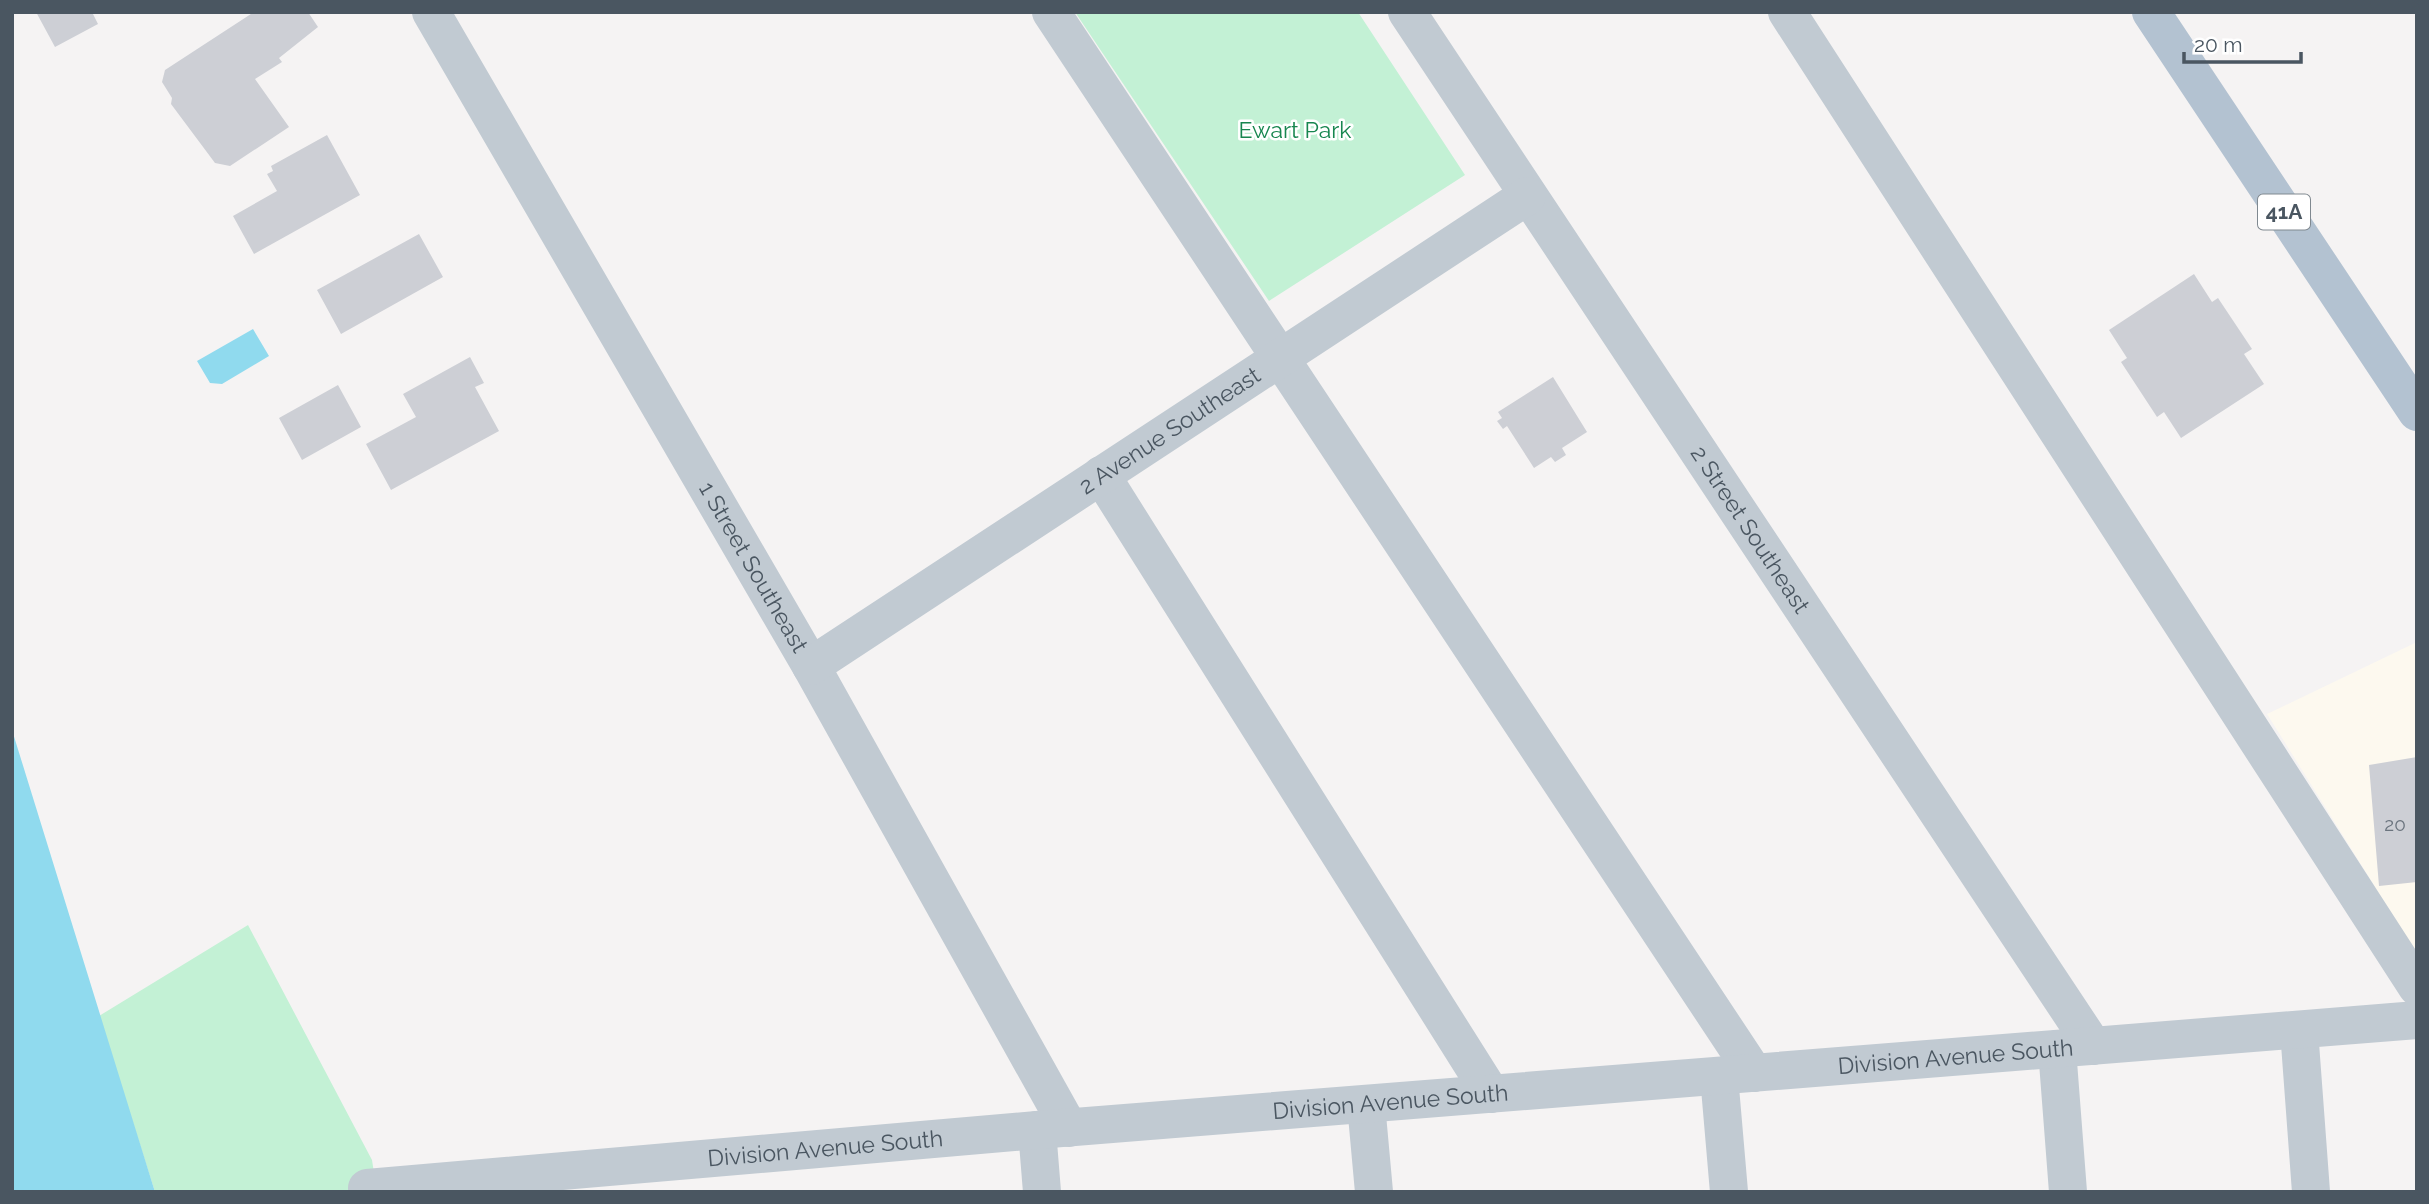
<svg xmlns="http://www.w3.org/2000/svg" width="2429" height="1204" viewBox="0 0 2429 1204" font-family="Raleway,sans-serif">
  <rect width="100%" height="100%" fill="#f5f3f3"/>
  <!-- commercial -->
  <path fill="#fdf9ef" d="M2417,642V954L2267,714Z"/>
  <!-- green -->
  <path fill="#c3f1d5" d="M1075,12H1358L1465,175L1269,301Z
    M248,925L372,1160L377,1192H155L99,1016Z"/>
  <!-- water -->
  <path fill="#90daee" d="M253,329L269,356L222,384L210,383L197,361Z
    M12,730L155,1192H12Z"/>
  <!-- building -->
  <path fill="#cdcfd5" d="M36,12H92L98,24L55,47Z
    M254,12H308L318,27L279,58L282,62L255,79L289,127L230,166L215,163L171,104L172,98L162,82L165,70Z
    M327,135L360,195L254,254L233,216L277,191L267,174L273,171L271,166Z
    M419,234L443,277L341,334L317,290Z
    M2194,274L2212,302L2218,298L2252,349L2244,354L2264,384L2181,438L2164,412L2157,417L2121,362L2127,358L2109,330Z
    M470,357L484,383L475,387L499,431L391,490L366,444L416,417L403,394Z
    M1553,377L1587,432L1562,448L1566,455L1555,462L1551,457L1534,468L1507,426L1503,429L1497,421L1502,418L1498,412Z
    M338,385L361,427L302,460L279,418Z
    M2417,757V882L2379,886L2369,765Z"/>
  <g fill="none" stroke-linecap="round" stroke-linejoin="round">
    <!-- minor -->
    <g stroke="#c1cad2" stroke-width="38">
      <path id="s1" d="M431,12L811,666L1069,1128"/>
      <path d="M1051,12L1754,1073"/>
      <path id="s2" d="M1407,12L2093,1046"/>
      <path d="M1787,12L2417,987"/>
      <path d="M1101,475L1491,1094"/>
      <path id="s3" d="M811,666L1527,196"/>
      <path d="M2299,1030L2311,1192"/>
      <path d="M2057,1049L2068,1192"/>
      <path d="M1719,1076L1729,1192"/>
      <path d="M1366,1104L1374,1192"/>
      <path d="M1037,1130L1042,1192"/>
      <path id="s4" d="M367,1188L1037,1130L2417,1020"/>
    </g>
    <!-- major -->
    <path stroke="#b3c2d1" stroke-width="38" d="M2151,12L2417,412"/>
  </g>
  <g text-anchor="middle" stroke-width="5" stroke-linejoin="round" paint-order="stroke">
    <!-- number labels -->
    <g font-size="19" fill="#6b747e">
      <text x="2395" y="831">20</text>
    </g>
    <!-- shield labels -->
    <rect fill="#fff" stroke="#808990" stroke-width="2" x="2258" y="194.5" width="52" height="35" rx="5"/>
    <g font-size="21" font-weight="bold" fill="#4a5661">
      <text x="2284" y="219">41A</text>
    </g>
    <!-- park labels -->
    <g font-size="23" fill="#17864f" stroke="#fff">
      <text x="1295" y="138">Ewart Park</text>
    </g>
    <!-- street labels -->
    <g font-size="23" fill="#4a5661" stroke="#fff">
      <text dy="8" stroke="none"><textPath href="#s3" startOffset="429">2 Avenue Southeast</textPath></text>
      <text dy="8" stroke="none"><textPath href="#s2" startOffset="621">2 Street Southeast</textPath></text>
      <text dy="8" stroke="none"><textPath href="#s1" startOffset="642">1 Street Southeast</textPath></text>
      <text dy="8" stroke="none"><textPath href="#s4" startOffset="1594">Division Avenue South</textPath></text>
      <text dy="8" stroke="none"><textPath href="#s4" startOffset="1027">Division Avenue South</textPath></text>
      <text dy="8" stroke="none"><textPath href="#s4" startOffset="460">Division Avenue South</textPath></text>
    </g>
  </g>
  <!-- border -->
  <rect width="2429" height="1204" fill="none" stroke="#4a5661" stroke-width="28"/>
  <!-- scale -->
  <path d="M2184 52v10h117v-10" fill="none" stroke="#4a5661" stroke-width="3.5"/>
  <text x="2194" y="52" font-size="21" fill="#4a5661" stroke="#ffffff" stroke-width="5" paint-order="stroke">20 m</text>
</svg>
